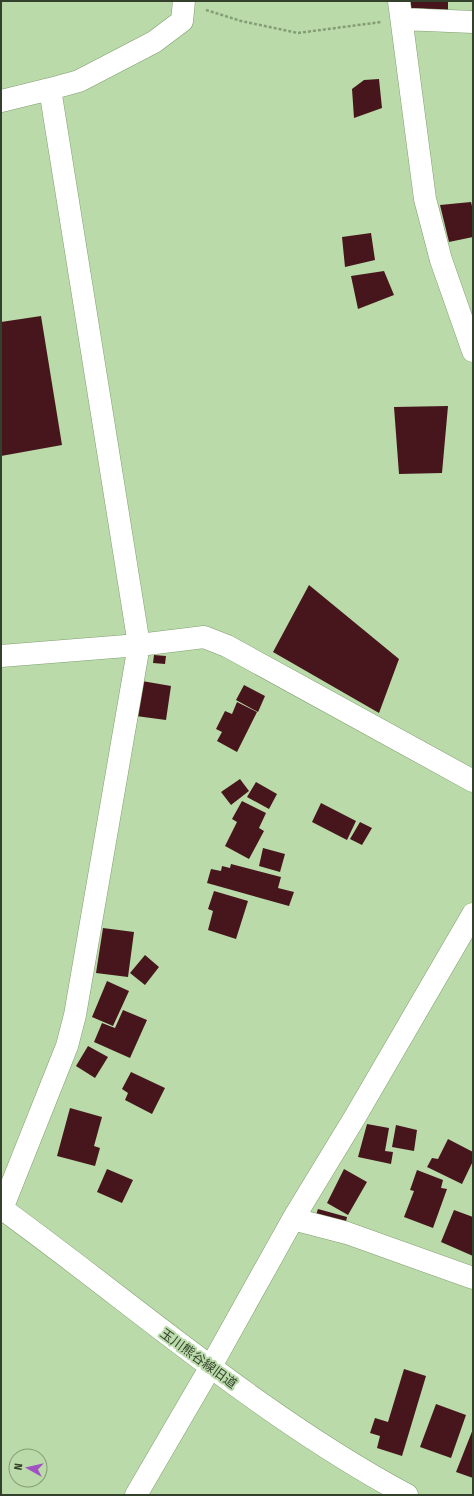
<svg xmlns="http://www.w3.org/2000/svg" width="474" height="1496" viewBox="0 0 474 1496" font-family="'Fira Sans Condensed','Noto Sans JP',sans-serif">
  <rect width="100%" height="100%" fill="#badaa9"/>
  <!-- building -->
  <path fill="#47161d" d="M409,1H448V10L409,8Z
    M379,79L382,108L354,118L352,89L364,80Z
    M471,202L473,210V237L449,242L440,205Z
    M371,233L375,260L345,267L342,237Z
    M384,271L394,295L358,309L351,276Z
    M41,316L62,445L1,456V322Z
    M448,406L442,473L399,474L394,407Z
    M309,585L399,659L379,713L273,652Z
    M154,655L166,656L165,664L153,663Z
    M142,681L171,686L166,720L136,716Z
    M244,685L265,696L258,712L236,700Z
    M237,702L257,712L237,752L217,741L222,732L216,729L225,711L232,714Z
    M240,779L249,791L231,805L221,792Z
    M256,782L277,794L269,809L247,797Z
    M242,801L266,813L259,828L264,831L249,859L225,846L237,822L232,819Z
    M321,803L356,821L347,840L312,822Z
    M360,822L372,828L362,845L350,839Z
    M263,848L285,854L280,872L259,866Z
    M231,864L281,877L278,888L294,892L289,906L207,883L211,869L221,871L222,866L230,868Z
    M214,891L248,901L236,939L208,930L213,911L208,909Z
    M103,928L134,932L128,977L96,973Z
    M145,955L159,967L145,985L130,973Z
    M107,981L129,991L113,1026L92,1017Z
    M123,1010L147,1020L130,1058L94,1042L102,1023L115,1028Z
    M88,1046L108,1057L95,1078L76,1066Z
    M131,1072L165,1088L152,1114L125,1100L128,1093L122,1089Z
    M70,1108L102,1117L94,1146L100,1148L95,1166L57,1156Z
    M367,1124L389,1128L385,1151L393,1152L391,1164L358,1157Z
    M396,1125L417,1130L414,1151L392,1147Z
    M448,1139L473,1152V1161L462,1184L427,1167L432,1158L438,1159Z
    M107,1169L133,1180L122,1203L97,1192Z
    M344,1169L367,1182L348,1215L327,1203Z
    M417,1170L443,1180L441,1188L447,1189L433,1228L404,1217L414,1191L410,1190Z
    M318,1209L347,1217L345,1226L315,1218Z
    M454,1210L473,1217V1256L441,1242Z
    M404,1369L426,1376L402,1456L377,1448L380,1436L370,1433L375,1418L388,1422Z
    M436,1404L466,1415L451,1458L420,1447Z
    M473,1429V1478L456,1472Z"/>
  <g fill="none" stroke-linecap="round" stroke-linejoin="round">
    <!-- minor casing -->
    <g stroke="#819f70" stroke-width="23">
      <path id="minor" d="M399,1L425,199L441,260L473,351
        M402,19L473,22
        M1,101L50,89L79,81L154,42L182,21L184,1
        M1,656L139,645L204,637L227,646L473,781
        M1,1208C135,1305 260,1416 407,1495
        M2,1209L67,1046L75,1015L139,645L50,89
        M293,1219L347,1233L473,1278
        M136,1495L210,1368L293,1219L355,1117L473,914"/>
    </g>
    <!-- path -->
    <path stroke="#849d77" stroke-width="2.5" stroke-dasharray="3 2" stroke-linecap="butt" d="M206,10L241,21L298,33L381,22"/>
    <!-- minor -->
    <use href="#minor" stroke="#fff" stroke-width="22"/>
  </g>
  <g text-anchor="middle" stroke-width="4" stroke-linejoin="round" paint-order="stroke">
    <!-- street labels -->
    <g font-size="13" fill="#33402b" stroke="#badaa9">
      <text transform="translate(199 1358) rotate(36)" y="5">玉川熊谷線旧道</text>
    </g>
  </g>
  <!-- border -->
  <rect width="474" height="1496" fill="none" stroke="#33402b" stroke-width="4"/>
  <!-- north arrow -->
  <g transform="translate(28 1468) rotate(278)"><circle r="19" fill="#badaa9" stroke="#849c77"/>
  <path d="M0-3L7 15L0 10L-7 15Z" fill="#a051c2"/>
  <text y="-6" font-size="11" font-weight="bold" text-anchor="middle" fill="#33402b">N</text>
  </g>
</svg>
